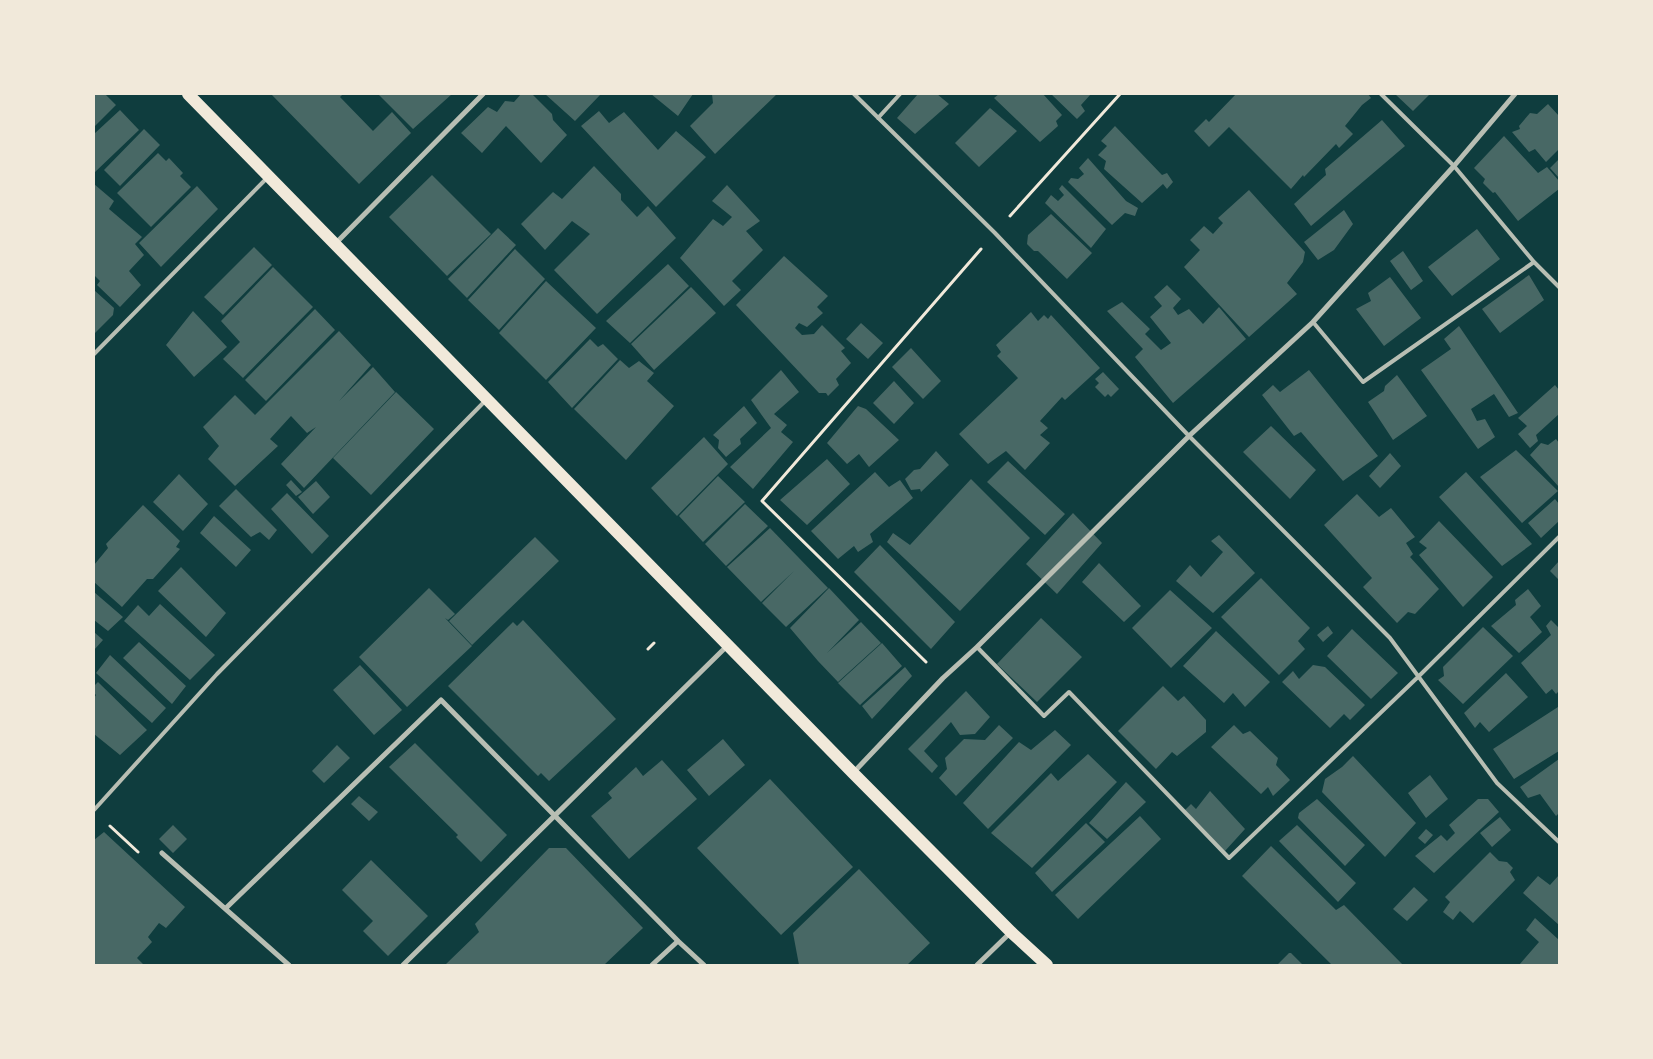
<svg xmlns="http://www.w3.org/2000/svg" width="1653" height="1059" viewBox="0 0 1653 1059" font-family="'Work Sans',sans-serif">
  <rect width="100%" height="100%" fill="#0f3d3e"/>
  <!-- building -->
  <path fill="#486865" d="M94,94H105L116,105L94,127Z
    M271,94H343L340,97L373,131L392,112L411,133L359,184Z
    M378,94H452L413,129Z
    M521,94H532L552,114L553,120L567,135L541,163L506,126L482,153L461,133L488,107L497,112L505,101L514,102Z
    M545,94H601L575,121Z
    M651,94H693L678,116Z
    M712,94H777L715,154L690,126L713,103Z
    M918,94H937L949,104L915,134L897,118Z
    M999,94H1043L1062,115L1056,121L1058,126L1040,142L994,98Z
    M1051,94H1091L1081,105L1085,111L1077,119Z
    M1236,94H1368L1371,98L1362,105L1345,126L1353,134L1339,148L1336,144L1304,177L1303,175L1291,189L1229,127L1209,147L1194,131L1206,119L1209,122Z
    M1395,94H1430L1413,111Z
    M1548,104L1559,116V149L1546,162L1535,149L1529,152L1512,132L1520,129L1519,126L1530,113L1537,114Z
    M990,108L1017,131L979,167L955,143Z
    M120,110L139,130L94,173V134Z
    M599,111L609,123L624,112L658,150L676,131L706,157L656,207L581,126Z
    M1382,120L1405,146L1311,226L1294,204L1326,175L1325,169Z
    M1115,126L1162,175L1167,173L1173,182L1167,189L1163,184L1142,203L1104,169L1106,161L1098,155L1107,146L1101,141Z
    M144,129L160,145L120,186L104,170Z
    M1504,136L1538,173L1547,167L1559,181V189L1518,221L1495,192L1493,193L1483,183L1485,179L1474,168Z
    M158,153L166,161L169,158L183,173L180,176L191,187L151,227L117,193Z
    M1088,158L1126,201L1138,208L1135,216L1125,213L1112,225L1068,182L1071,178L1078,179L1084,174L1079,168Z
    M1559,159V178L1550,168Z
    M594,166L621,194V200L637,217L648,206L676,238L597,314L554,270L590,234L572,221L545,250L521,224L553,192L562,199Z
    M432,175L491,234L447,276L389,217Z
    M94,184L114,201L109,209L142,237L135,244L144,255L129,271L141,285L120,307L97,285L100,281L94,275Z
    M727,185L760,221L746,231L763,250L732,281L741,290L724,306L680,258L713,219L723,226L732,217L712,201Z
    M1062,185L1106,229L1091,248L1045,203L1051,195L1058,201L1064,195L1059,189Z
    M197,186L218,209L161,267L139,243Z
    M1249,190L1305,252L1303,262L1287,283L1297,294L1249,337L1184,267L1200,250L1190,240L1204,226L1213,234L1223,223L1218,218Z
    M1344,210L1353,224L1334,250L1318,260L1304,242Z
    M1051,214L1092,253L1067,279L1038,251H1034L1027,244L1028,235Z
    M498,228L516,245L467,298L448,279Z
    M1477,229L1500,259L1452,296L1428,267Z
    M254,247L272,265L223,315L204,297Z
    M515,249L545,279L499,330L468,300Z
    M1403,251L1423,281L1411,290L1390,261Z
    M784,256L828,296L817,307L823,313L807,327L799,323L795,328L802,335L814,334L822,325L845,348L841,351L851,363L836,379L839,385L828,396L826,393H819L736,305Z
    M668,264L689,286L630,343L606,321Z
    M273,267L313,307L243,378L223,359L240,342L221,321Z
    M1529,275L1544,300L1500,333L1482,309Z
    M1390,277L1421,318L1384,346L1356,309L1371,301L1368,293Z
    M546,281L596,328L546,380L499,333Z
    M1167,285L1181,299L1173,308L1178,315L1189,309L1203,324L1219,307L1246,339L1173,403L1135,357L1143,349L1107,311L1122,302L1150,329L1145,334L1161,350L1171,343L1150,317L1162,306L1154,297Z
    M691,287L716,313L654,370L631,344Z
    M94,290L114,308L113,315L94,334Z
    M315,309L335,330L266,401L245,380Z
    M193,311L227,347L194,377L166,345Z
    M1031,312L1038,321L1044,315L1048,319L1051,315L1100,368L1065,400L1062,397L1040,421L1048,428L1040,435L1050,443L1025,470L1006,451L988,464L959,434L1018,378L997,356L1001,352L996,345Z
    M861,323L883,343L868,359L846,339Z
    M1459,326L1518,413L1509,417L1494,394L1471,409L1477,421L1485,419L1495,437L1478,449L1421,370L1451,349L1444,339Z
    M339,331L371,365L339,401L373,367L395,392L304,488L281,464L316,427L307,433L291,416L270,439L278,446L235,486L208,459L219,446L203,427L235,395L255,415Z
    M590,339L598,347L603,344L618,359L572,408L548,382Z
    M911,348L941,381L923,399L892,367Z
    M620,360L629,368L639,361L654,373L647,381L674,406L626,460L574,409Z
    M781,370L799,392L774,414L787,425L781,432L793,442L753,489L730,467L771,428L751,400Z
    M1309,370L1378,456L1343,481L1301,432L1294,436L1262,395L1273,385L1280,392Z
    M1103,372L1119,389L1111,397L1108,394L1105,397L1095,387L1099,383L1095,379Z
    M1397,375L1427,416L1393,440L1368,402L1384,391L1385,386Z
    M894,381L914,403L894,424L873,403Z
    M1555,385L1559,390V398L1558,399L1559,401V414L1536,435L1538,441L1530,448L1518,434L1527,426L1518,418Z
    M396,392L434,429L371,495L333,458Z
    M744,406L757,423L740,439L741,444L726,457L718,448L719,440L713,435Z
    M858,406L866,409L899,440L869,467L859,454L847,464L827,443Z
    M1271,426L1316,470L1290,499L1243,452Z
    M704,437L728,464L677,516L651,488Z
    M1556,439L1559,443V487L1530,455L1541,443L1548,445Z
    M1516,450L1558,491L1522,523L1480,477Z
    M936,451L949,465L921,492L920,489L911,490L905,479L914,470L920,469Z
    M1390,453L1401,466L1380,488L1369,476Z
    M827,459L850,484L807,525L780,500Z
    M1008,461L1065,514L1045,535L987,482Z
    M875,472L889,487L900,480L913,498L870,534L873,542L858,552L854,546L838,559L811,531Z
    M1466,472L1532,544L1502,566L1439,497Z
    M179,474L208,504L183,531L153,502Z
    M718,476L745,502L703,542L679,516Z
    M971,479L1030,538L960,611L887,542L893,533L910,545Z
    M291,480L302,492L296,496L286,485Z
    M316,481L330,497L313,514L298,497Z
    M236,489L277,530L269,540L260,532L251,537L219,506Z
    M287,493L329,536L312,554L271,509Z
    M1357,494L1379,517L1391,508L1415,537L1406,543L1413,554L1410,557L1439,589L1415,614L1408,612L1397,623L1363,587L1372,578L1324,525Z
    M1555,499L1559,504V521L1541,538L1528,523Z
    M745,504L768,526L726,566L705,544Z
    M143,505L180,541L176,547L180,549L153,579H147L122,607L94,582V565L108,548L106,544Z
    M1073,513L1102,543L1057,594L1026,564Z
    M214,516L251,550L236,567L200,533Z
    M1439,521L1493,577L1463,607L1419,555L1427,548L1419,542Z
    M770,528L828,588L786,627L762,603L794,571L761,602L727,567Z
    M1219,535L1255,573L1213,613L1176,581L1190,565L1201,577L1223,552L1211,541Z
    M535,537L559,561L472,645L449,621Z
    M880,545L955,622L931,649L854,572Z
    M1559,561V580L1550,571Z
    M1099,563L1141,606L1124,622L1082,582Z
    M181,567L226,613L206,637L158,591Z
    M1261,578L1310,628L1298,641L1305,649L1279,675L1221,617Z
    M429,588L455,614L448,620L445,618L472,646L407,707L359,657Z
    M829,588L859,620L827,653L861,622L881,643L838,682L818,661L790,628Z
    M1528,589L1541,606L1530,617L1542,632L1519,653L1491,626L1516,605L1515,600Z
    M1170,590L1212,628L1171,668L1132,628Z
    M94,592L123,617L108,631L94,620Z
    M160,604L215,655L190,680L124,621L138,605L149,616Z
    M1041,618L1082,657L1037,702L997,664Z
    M523,620L616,719L549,781L541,773L538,776L448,686L513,622L517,626Z
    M1551,620L1559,628V691L1556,694L1552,689L1546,694L1521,663L1551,635L1546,626Z
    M1328,626L1333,633L1323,642L1317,635Z
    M1483,627L1513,656L1463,704L1438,680L1444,676L1443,667Z
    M1352,629L1398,673L1371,699L1327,656Z
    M1216,631L1270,682L1245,707L1233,693L1224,703L1183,666Z
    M94,632L103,640L94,650Z
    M139,642L186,686L172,704L123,658Z
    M882,643L902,666L860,705L838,683Z
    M110,655L166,708L152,723L96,673Z
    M360,665L402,710L374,735L333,690Z
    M1313,665L1325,667L1365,705L1350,720L1344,714L1330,728L1282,682L1293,671L1299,679Z
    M905,667L912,676L872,719L862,706Z
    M1506,673L1528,697L1489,732L1480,722L1475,728L1464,713Z
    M98,682L147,730L120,755L94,734V698L96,695L94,693V686Z
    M1163,686L1178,701L1184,696L1206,720V732L1177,756L1172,752L1156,769L1118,731Z
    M966,691L990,717L975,734L960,735L951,722L924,751L938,766L932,773L908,749Z
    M1558,707L1559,751L1514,779L1493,749Z
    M999,725L1013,738L956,796L939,778L947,769L945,758L964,739L985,740Z
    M1234,725L1243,734L1250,731L1278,758L1276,765L1290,780L1273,796L1268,787L1261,794L1211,747Z
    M1055,730L1071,745L988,829L963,803L1019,742L1031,750Z
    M723,739L745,765L709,796L687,770Z
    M415,743L507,835L481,862L456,837L458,835L389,767Z
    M337,745L350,758L324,783L312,771Z
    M1088,754L1117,782L1032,868L991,833L1051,773L1058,781Z
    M1353,756L1416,823L1385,857L1322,792L1325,779L1342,767Z
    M1559,759V813L1556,816L1540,794L1528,798L1520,787Z
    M662,760L697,799L629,859L591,816L612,798L608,793L636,767L643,776Z
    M1430,775L1448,799L1426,818L1408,793Z
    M770,779L853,867L781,935L697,848Z
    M1126,782L1146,802L1107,839L1089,823Z
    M1210,791L1245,829L1225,851L1185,810L1191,804L1196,809Z
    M359,796L378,812L369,821L351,804Z
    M1317,799L1365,845L1345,866L1298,818L1299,813Z
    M1478,799H1488L1499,812L1434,873L1415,856L1441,835L1447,841L1455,833L1449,825Z
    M1140,816L1161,839L1078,919L1055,895Z
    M1500,817L1511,830L1492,847L1480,833Z
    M1086,823L1105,842L1052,892L1035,873Z
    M173,825L187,839L173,853L159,839Z
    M1297,825L1356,883L1338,902L1279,841Z
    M1426,829L1433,835L1425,844L1418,838Z
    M104,832L185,907L166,928L159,923L148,937L152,942L137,958L144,965H94V840Z
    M1271,846L1336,910L1344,905L1403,965H1332L1242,876Z
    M549,848H566L643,928L604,965H445L479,932L475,924Z
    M1490,852L1499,861L1507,862L1513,868L1510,872L1515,880L1473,923L1460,911L1453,920L1443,912L1450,902L1445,897Z
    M371,860L428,916L388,956L363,931L373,921L342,890Z
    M859,869L930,943L907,965H799L793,933Z
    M1559,875V925L1523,893L1538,876L1550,885Z
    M1414,887L1428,900L1407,921L1393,909Z
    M1535,918L1559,940V965H1519L1539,942L1526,930Z
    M1289,953H1291L1303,965H1277Z"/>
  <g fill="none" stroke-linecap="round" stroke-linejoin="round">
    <!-- path -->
    <path stroke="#f1e9da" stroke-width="3" d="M1010,216L1120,94
      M648,649L654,643
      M926,662L762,501L981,249
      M110,826L138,852"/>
    <!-- service -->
    <path stroke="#b8beb3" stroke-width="4" d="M854,94L995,233L1189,436L1390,638L1497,783L1559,842
      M1381,94L1454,166L1534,262L1559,287
      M878,118L900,94
      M1313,322L1363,382L1534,262
      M94,354L267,178
      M977,647L1044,716L1069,692L1229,858L1419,676L1559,537
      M94,810L217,674L485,401"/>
    <!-- minor -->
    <path stroke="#b8beb3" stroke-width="5" d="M336,243L483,94
      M853,773L943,678L977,647L1189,436L1313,322L1454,166L1515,94
      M162,853L289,965
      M226,908L441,700L678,941L704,965
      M403,965L727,646
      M652,965L678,941
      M977,965L1011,932"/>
    <!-- primary -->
    <path stroke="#f1e9da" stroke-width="12" d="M188,94L853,773L1011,932L1047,965"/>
  </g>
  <!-- border -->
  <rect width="1653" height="1059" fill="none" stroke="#f1e9da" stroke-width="190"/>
</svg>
